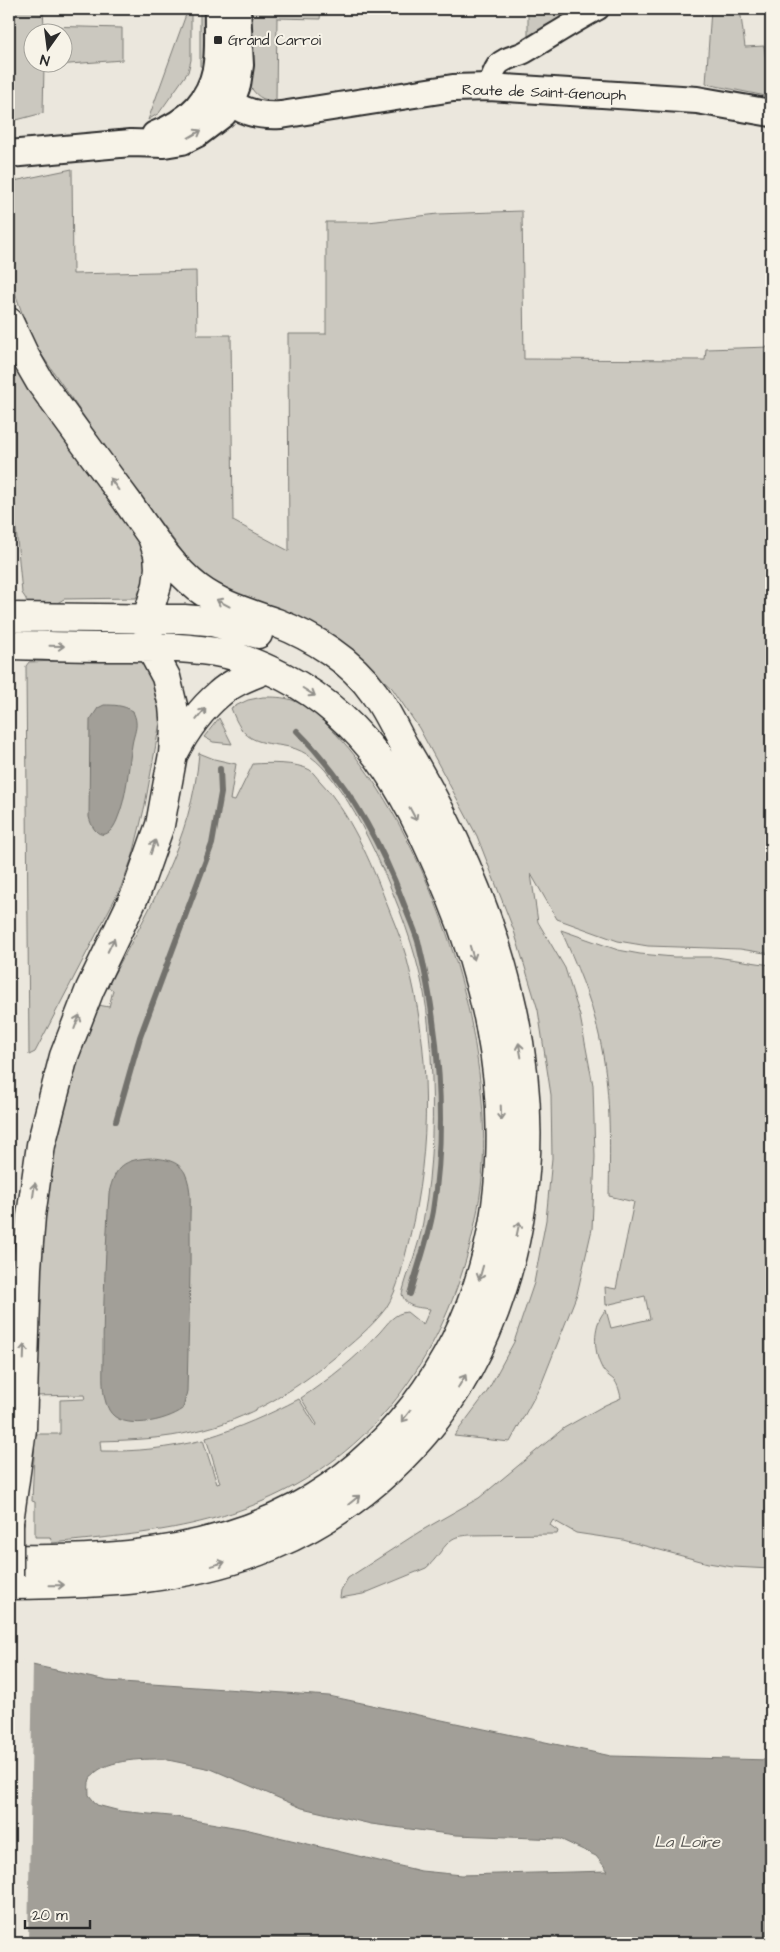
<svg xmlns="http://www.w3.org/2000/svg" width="780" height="1952" viewBox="0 0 780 1952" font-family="'Architects Daughter',sans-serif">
  <rect width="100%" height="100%" fill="#ebe7dd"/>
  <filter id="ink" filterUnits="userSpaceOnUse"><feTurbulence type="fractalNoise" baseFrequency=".02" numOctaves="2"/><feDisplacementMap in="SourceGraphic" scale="10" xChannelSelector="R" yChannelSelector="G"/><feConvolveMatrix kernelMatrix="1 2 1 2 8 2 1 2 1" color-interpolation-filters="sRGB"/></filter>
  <g filter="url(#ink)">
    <!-- green -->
    <path fill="#cbc8bf" stroke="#7b7a75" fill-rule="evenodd" d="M9,9H43L44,26L122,28V60L44,66L43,113L9,122ZM62,32V62H32V32Z
      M188,9H191V60L188,72L159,113L148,120Z
      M200,9H205L204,67L200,66Z
      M248,9H321L320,19L277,18L276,100C263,102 254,95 249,83Z
      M528,9H563L564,12L560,13V18L528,38Z
      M711,9H740L745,47L764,46L771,97L706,84Z
      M72,169L73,274L196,271L197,335H231L233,521L289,551L288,334H326V222H368L438,214L522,211L524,359L705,360L706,349L770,347L771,295V954L740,949L648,946L618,941L557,919L531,874L538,922L565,968L580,1016L593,1085L595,1157L592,1229L577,1294L541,1385L510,1442L454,1436L487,1392L514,1342L534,1283L546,1220L552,1158L551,1095L538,1010L514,931L477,836L419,728L392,688L353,652L232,596L209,582L190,562L107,450L39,351L27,327L9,276V182Z
      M9,346L137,536C146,560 149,575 136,598L64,599L54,605H27L26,599L22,593L9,453Z
      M147,658L161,710L160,722L145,805L133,855L121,887L35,1052L29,1055L26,666L29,662Z
      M263,697C273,697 283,697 292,700C308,706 319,717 330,728C400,796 457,938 473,1033C482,1084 487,1137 481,1188C466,1299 415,1406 320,1470C235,1527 150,1533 52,1543L50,1537H35V1502L32,1501L35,1434H60V1400L85,1399L84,1395L33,1396L39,1229L64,1056L98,1005L109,1007L113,990L107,987C147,913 193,839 199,753L214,759L236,764L230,800L235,801L253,764C268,763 296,762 310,770C313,772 317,778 320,781C349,812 371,862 386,902C393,920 401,938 406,956C431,1049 432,1147 409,1240C403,1263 399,1288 386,1308C372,1327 352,1343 334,1358C294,1391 247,1420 196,1431C164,1439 132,1440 100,1441L101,1451C135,1452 169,1448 203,1440L217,1484L220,1483L206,1438C239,1428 268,1415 299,1399L316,1426L317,1424L301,1398C330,1379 356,1358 380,1332C388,1323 394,1313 407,1312L423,1325L430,1309C417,1307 406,1308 402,1294C408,1270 419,1247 423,1222C433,1167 434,1112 431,1056C429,1035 428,1013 424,993C415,947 398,903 379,861C364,829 348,797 325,770C315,758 300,748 284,746C253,741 243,741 231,708L248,700Z
      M219,718L232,744L213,742L204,737Z
      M561,930L618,950L640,954L674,957H716L771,965V1569L733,1567L708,1563L623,1540L576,1533L553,1520L550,1525L558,1531L557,1534L469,1535C463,1536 455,1536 450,1541C441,1549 437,1559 426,1568L363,1594L340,1598L341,1590L348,1578L419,1532L479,1498L564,1428L605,1405L621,1398C620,1393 618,1384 614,1380C608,1375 604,1373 601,1366C593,1350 593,1322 606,1310L611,1328L650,1319L645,1296L606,1305L605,1287L616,1289L634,1202L609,1196C610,1142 611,1087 599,1035C591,998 576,964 561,930Z"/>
    <!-- water -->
    <path fill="#a29f98" stroke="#72716c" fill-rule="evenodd" d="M104,705C114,705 123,705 133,711C134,715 136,718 136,722C137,729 133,737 132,745C128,769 127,797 117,820C108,842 94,837 89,817L90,720L98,708Z
      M152,1158C164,1159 178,1160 185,1173C192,1188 190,1206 190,1222C191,1278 188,1335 187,1391L183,1409C167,1421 121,1432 109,1410C101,1396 103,1374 103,1358C103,1303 106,1248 109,1193C115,1166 124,1159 152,1158Z
      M9,1660L107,1681L329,1696L611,1756L771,1760V1943H9ZM163,1759L211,1769L302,1808L371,1824L456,1835L560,1839L596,1856L608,1871L462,1875L421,1871L245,1829L170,1816L120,1811L97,1805L89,1795C89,1790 88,1783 90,1779C101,1759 142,1759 163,1759Z"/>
    <!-- pier -->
    <path fill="#ebe7dd" d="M9,1658L33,1663L28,1943H9Z"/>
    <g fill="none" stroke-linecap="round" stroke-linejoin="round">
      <!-- stream -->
      <path stroke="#72716c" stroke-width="6" d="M297,731C345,779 379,838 403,902C408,915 414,928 418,941C439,1027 447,1123 433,1211C428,1239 418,1267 410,1294
        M116,1121L140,1037L212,844L221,793L220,769"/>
      <!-- minor casing -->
      <g stroke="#2b2b2b" stroke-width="25">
        <path id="minor" d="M489,87C491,79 493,72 498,65C505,57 516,57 525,52C549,38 573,22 598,9"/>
      </g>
      <!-- tertiary casing -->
      <g stroke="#2b2b2b" stroke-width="30">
        <path id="tertiary" d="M212,88C235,108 250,117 281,115L453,88L489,87L697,100L771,113
          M155,135C171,129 185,121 197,108C224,77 217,47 218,9
          M9,154L131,143L164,144L182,141L198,133L223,114L230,104L237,85L240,65L237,9"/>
      </g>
      <!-- trunk casing -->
      <g stroke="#2b2b2b" stroke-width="31">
        <path id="trunk" d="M9,322L25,356L40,382C69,422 98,462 127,501C148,531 169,565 198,588C222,606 250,613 277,623C313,637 352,661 374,693C386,709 394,728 404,746C502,910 563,1101 502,1290C485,1343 460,1392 424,1434C382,1483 332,1521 272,1546C188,1581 99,1584 9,1585
          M9,617L184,619L208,621L258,634
          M9,645C43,646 76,647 110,647C149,647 188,646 226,654C247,659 266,668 284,677C375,724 412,805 450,895C519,1060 527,1258 414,1406C382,1447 342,1483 297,1507C209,1554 106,1561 9,1559
          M174,753C185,732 200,710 219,694C232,682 250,676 267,669
          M9,1522L22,1429L27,1268L31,1216L41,1145L64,1056L90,989L136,893L160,825L173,754L175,728L173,706L166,677L150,647L147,618L157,585L159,568L158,554L152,537"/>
      </g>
      <!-- minor -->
      <use href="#minor" stroke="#f7f3e8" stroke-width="21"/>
      <!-- tertiary -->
      <use href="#tertiary" stroke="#f7f3e8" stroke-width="26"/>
      <!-- trunk -->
      <use href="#trunk" stroke="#f7f3e8" stroke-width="28"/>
      <!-- trunk-bridge casing -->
      <g stroke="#2b2b2b" stroke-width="31" stroke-linecap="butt">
        <path id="trunk-bridge" d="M9,1576V1522"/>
      </g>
      <!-- trunk-bridge -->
      <use href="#trunk-bridge" stroke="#f7f3e8" stroke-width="28"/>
    </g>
    <!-- one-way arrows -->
    <defs><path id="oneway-shaft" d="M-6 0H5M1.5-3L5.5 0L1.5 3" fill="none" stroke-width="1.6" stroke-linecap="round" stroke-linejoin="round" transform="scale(1.25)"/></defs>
    <g stroke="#918f8a">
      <use href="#oneway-shaft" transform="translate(195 134) rotate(-30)"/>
      <use href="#oneway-shaft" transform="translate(114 484) rotate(-126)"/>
      <use href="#oneway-shaft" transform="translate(223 603) rotate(-152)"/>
      <use href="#oneway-shaft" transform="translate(57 646) rotate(1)"/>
      <use href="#oneway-shaft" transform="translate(309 692) rotate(32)"/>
      <use href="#oneway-shaft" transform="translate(201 714) rotate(-51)"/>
      <use href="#oneway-shaft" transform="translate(413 814) rotate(62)"/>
      <use href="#oneway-shaft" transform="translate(153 847) rotate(-71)"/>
      <use href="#oneway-shaft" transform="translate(111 945) rotate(-64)"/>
      <use href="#oneway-shaft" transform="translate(472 953) rotate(73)"/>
      <use href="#oneway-shaft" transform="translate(77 1022) rotate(-69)"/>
      <use href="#oneway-shaft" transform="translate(520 1050) rotate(-100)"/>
      <use href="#oneway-shaft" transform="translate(501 1113) rotate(88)"/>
      <use href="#oneway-shaft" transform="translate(34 1190) rotate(-82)"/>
      <use href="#oneway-shaft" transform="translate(518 1229) rotate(-78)"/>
      <use href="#oneway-shaft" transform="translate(481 1273) rotate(106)"/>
      <use href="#oneway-shaft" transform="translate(24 1352) rotate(-88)"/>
      <use href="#oneway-shaft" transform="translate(462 1381) rotate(-59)"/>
      <use href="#oneway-shaft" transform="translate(406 1416) rotate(128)"/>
      <use href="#oneway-shaft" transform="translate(354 1500) rotate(-39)"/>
      <use href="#oneway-shaft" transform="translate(218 1564) rotate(-16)"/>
      <use href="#oneway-shaft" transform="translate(57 1585) rotate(-1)"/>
    </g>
  </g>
  <!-- markers -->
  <rect fill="#2b2b2b" stroke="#f7f3e8" stroke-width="2" x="213" y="35" width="10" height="10" rx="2.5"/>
  <g text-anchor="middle" stroke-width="4" stroke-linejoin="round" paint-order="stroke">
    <!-- poi labels -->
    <g font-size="15" fill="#2b2b2b" stroke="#f7f3e8" text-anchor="start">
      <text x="228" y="45">Grand Carroi</text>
    </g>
    <!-- street labels -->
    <g font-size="15" fill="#2b2b2b" stroke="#f7f3e8">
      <text transform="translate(544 92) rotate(2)" y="5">Route de Saint-Genouph</text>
    </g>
    <!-- water labels -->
    <g font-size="16" font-style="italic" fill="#555451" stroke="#f7f3e8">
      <text x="687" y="1847">La Loire</text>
    </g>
  </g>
  <!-- margin -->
  <rect width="780" height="1952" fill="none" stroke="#f7f3e8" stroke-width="30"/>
  <rect x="15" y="15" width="750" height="1922" fill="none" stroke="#2b2b2b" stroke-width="2" filter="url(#ink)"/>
  <!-- north arrow -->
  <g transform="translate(48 48) rotate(194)"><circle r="24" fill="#f7f3e8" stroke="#a5a39c"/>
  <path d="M0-4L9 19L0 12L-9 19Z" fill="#2b2b2b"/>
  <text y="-8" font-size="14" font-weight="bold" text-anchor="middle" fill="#2b2b2b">N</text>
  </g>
  <!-- scale -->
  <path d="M25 1920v8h65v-8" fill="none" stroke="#2b2b2b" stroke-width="2.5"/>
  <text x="32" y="1920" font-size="15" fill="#2b2b2b" stroke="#f7f3e8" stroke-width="4" paint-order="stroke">20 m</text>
</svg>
